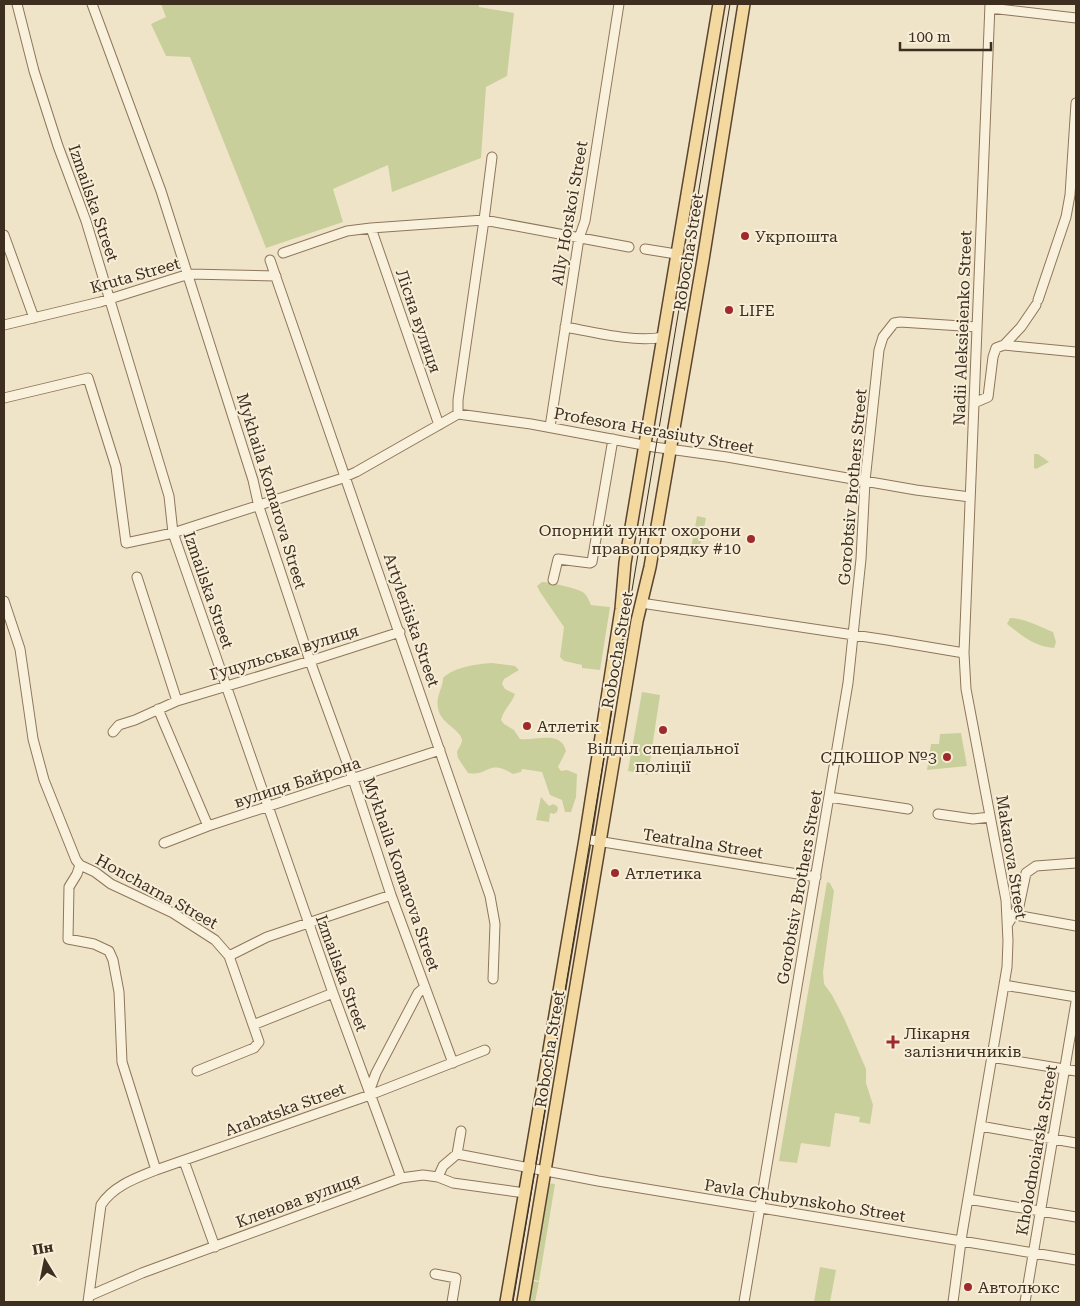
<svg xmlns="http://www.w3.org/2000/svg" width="1080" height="1306" viewBox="0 0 1080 1306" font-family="'Roboto Serif',serif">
  <rect width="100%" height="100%" fill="#f0e4c8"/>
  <!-- green -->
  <path fill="#c9cf9b" d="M161,4H479V7L514,13L507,76L486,87L481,158L392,192L388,165L333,189L343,222L266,248L190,57L166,56L151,24L166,17Z
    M1034,454H1038L1049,462L1036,469L1034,468Z
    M697,516L706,518L699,552L691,549Z
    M542,582C549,582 582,589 585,594C588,597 589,601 591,605L610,607L600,670L582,668V665L564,661L560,657L564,627L540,592L537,586Z
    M1010,618C1024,618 1040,627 1053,632L1056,642L1054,648C1035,647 1021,635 1007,624Z
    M492,663L515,666L519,670L504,679L502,684L505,689L515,694C512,703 504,709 501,720L504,724L514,730L520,739C535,741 561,730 566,751L558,767L561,771L567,770L577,774L576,797L571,812H565L562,800L550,795L542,772L522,769L521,772L513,774C487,758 489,777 468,773L458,758L457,752C458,749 461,745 462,741C463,732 443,724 439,712C434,696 443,690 443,678C454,667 477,664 492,663Z
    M642,692L660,695L648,775L628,771Z
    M961,733L967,766L927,770L931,744H939L940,734Z
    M541,797L549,806L553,804L557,806L558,808L557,812L554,814L550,813L549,822L536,820Z
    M827,882L830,883L834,891L823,972L824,984L832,995L844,1018L866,1069V1083L873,1105L870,1124L859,1122L860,1117L835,1113L830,1147L801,1143L797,1163L779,1161Z
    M548,1183L555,1184L539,1281L531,1279Z
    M820,1267L836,1270L830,1302H814Z
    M531,1281L539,1282L535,1302H528Z"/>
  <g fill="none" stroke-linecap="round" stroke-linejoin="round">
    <!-- minor casing -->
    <g stroke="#8d765c" stroke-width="11">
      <path id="minor" d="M17,4L34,71L58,146L86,221L169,496L173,533L333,993L401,1178
        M92,4L161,191L253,480L259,507L310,661L353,779L391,895L453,1063
        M990,8L1076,18
        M371,228L439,425
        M4,235L34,318
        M645,249L676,254
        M283,253L347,231L371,228L484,220L629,247
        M270,260L490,896L495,924L493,979
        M1038,300L1066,217L1070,195L1076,103
        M1036,305L1021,327L1004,345L1076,352
        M4,325L100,302L189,274L276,276
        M565,327C593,332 636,343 663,337
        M4,398L88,378L116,467L126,543L173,533L340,479L356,472L458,414L531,424L654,447L727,457L916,490L970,497
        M974,403L988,397L993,357L996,348L1004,345
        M458,414V400L484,220L492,157
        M550,427L579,238L585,221L619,4
        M137,577L177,701
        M553,580L558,559L590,563L592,562L613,439
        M4,601L20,649L33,739L44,780L76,860L80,865L95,872L111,884L173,913L215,940L229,956L259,1042L254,1048L197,1071
        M641,603L887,640L964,653
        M158,709L208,826
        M113,732L119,725L135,720L177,701L310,661L400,632
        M829,797L908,809
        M938,814L973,819L990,817
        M585,839L816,877
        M164,843L208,826L440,750
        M80,865L77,874L69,887L68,939L94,944L109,951L113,960L119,992L122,1062L156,1170
        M1015,915L1076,926
        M1008,924L1019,906L1026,873L1036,866L1076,863
        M229,956L267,937L391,895
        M1004,985L1076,997
        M253,1025L333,993
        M991,1057L1076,1071
        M369,1092L376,1073L418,993L425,987
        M980,1126L1076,1143
        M457,1154L461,1131
        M184,1161L215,1247
        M438,1177L443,1166L457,1154L598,1181L1076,1260
        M968,1199L1076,1217
        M435,1274L456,1278L452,1302
        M89,1296L142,1273L401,1178L423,1175L438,1177L453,1183L525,1193
        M88,1302L101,1205C113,1186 136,1178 156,1170L370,1095L485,1050
        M744,1302L848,683L861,559L865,481L879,350L883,337L894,323L900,322L977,327
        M953,1302L962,1234L1007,967L1008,941L1006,900L966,689L964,653L990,4
        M1025,1302L1076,1002"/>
    </g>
    <!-- major casing -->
    <g stroke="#5b4430" stroke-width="14">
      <path id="major" d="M506,1302L585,839L621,609L625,563L719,4
        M523,1302L637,621L650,567L703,260L744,4"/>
    </g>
    <!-- minor -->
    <use href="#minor" stroke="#faf1dc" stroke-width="9"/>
    <!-- major -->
    <use href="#major" stroke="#f3d9a0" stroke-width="11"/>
    <!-- tram -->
    <path stroke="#3d2e20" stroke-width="1" d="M513,1302L730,4"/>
  </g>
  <!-- markers -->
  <g fill="#9e2a2b" stroke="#f7eed8" stroke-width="2">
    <circle cx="745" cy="236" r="5"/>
    <circle cx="729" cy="310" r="5"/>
    <circle cx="751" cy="539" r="5"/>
    <circle cx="527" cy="726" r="5"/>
    <circle cx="663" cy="730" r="5"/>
    <circle cx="947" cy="757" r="5"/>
    <circle cx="615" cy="873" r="5"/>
    <path d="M890.5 1034.5h5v5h5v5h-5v5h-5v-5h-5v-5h5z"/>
    <circle cx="968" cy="1287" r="5"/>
  </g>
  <g text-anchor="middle" stroke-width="4" stroke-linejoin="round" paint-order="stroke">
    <!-- street labels -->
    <g font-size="16" fill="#3d2e20" stroke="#f7eed8">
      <text transform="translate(94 203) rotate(71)" y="6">Izmailska Street</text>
      <text transform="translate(569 213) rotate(-80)" y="6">Ally Horskoi Street</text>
      <text transform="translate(688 252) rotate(-81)" y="6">Robocha Street</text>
      <text transform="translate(135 275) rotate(-16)" y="6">Kruta Street</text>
      <text transform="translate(419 321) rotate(71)" y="6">Лісна вулиця</text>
      <text transform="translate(962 328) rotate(-88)" y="6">Nadii Aleksieienko Street</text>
      <text transform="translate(654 430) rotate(10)" y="6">Profesora Herasiuty Street</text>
      <text transform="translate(852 487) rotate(-85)" y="6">Gorobtsiv Brothers Street</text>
      <text transform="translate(272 491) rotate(73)" y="6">Mykhaila Komarova Street</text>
      <text transform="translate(209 590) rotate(71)" y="6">Izmailska Street</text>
      <text transform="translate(412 620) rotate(71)" y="6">Artyleriiska Street</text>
      <text transform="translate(617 650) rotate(-80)" y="6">Robocha Street</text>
      <text transform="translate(284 652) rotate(-17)" y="6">Гуцульська вулиця</text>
      <text transform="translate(297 782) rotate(-18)" y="6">вулиця Байрона</text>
      <text transform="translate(703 843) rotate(9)" y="6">Teatralna Street</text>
      <text transform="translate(1012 857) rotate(81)" y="6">Makarova Street</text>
      <text transform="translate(402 874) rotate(71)" y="6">Mykhaila Komarova Street</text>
      <text transform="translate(799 887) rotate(-80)" y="6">Gorobtsiv Brothers Street</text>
      <text transform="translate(157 891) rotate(29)" y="6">Honcharna Street</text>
      <text transform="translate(342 973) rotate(70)" y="6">Izmailska Street</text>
      <text transform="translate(549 1049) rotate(-81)" y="6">Robocha Street</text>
      <text transform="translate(285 1109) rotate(-20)" y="6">Arabatska Street</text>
      <text transform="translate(1036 1150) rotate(-80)" y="6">Kholodnoiarska Street</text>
      <text transform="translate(298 1200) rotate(-20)" y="6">Кленова вулиця</text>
      <text transform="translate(805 1200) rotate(9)" y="6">Pavla Chubynskoho Street</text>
    </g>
    <!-- poi labels -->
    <g font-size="16" fill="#3d2e20" stroke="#f7eed8" text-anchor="start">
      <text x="755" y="242">Укрпошта</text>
      <text x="739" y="316">LIFE</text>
      <text x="741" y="536" text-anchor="end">Опорний пункт охорони<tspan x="741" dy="18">правопорядку #10</tspan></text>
      <text x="537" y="732">Атлетік</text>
      <text x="663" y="754" text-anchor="middle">Відділ спеціальної<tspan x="663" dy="18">поліції</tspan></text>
      <text x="937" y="763" text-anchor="end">СДЮШОР №3</text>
      <text x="625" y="879">Атлетика</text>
      <text x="904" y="1039">Лікарня<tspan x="904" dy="18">залізничників</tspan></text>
      <text x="978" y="1293">Автолюкс</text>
    </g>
  </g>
  <!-- border -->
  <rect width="1080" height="1306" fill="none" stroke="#3d2e20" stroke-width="10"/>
  <!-- north arrow -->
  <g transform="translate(45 1261) rotate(350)" stroke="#f7eed8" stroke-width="4" paint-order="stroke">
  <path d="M0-4L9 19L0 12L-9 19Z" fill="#3d2e20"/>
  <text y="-8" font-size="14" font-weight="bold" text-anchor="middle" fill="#3d2e20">Пн</text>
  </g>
  <!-- scale -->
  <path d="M900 42v8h91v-8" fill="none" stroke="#3d2e20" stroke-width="2.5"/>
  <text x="908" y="42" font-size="15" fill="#3d2e20" stroke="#f7eed8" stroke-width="4" paint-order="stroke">100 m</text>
</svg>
